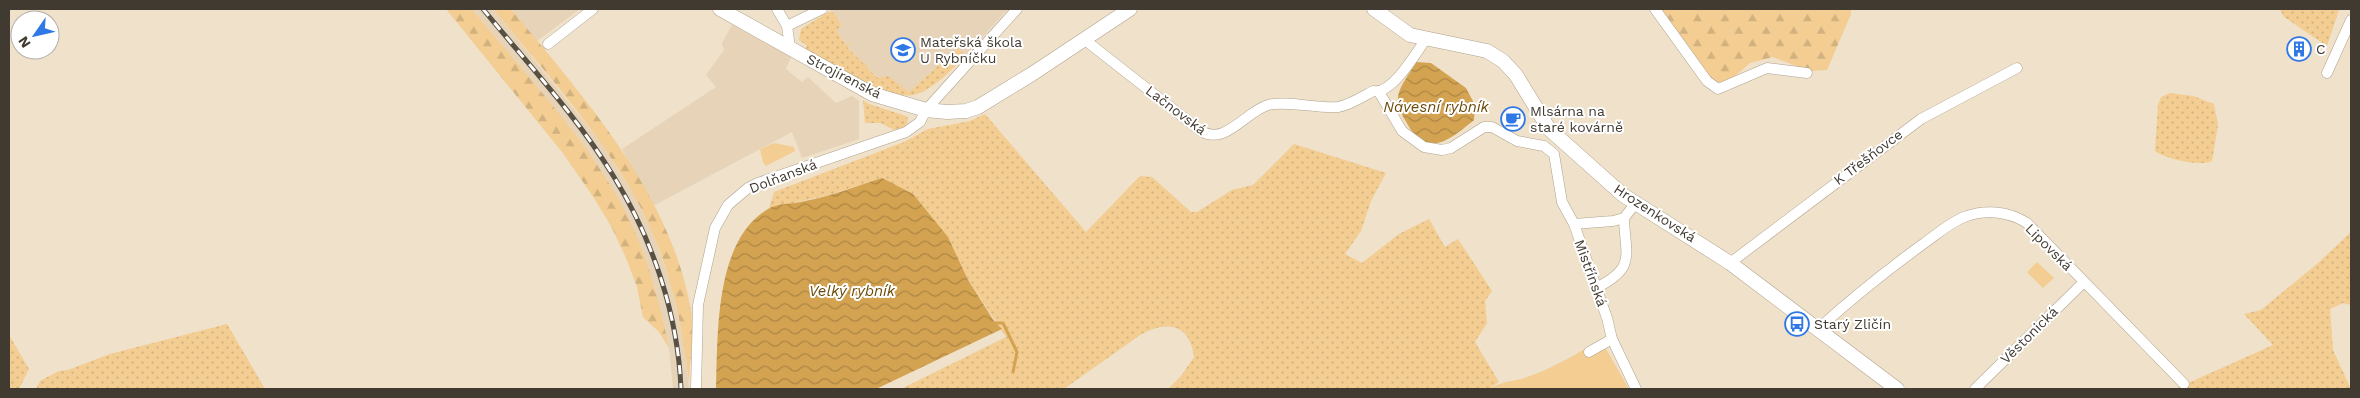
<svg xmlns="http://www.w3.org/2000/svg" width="2360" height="398" viewBox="0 0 2360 398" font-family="'Work Sans',sans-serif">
  <defs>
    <pattern id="grass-dots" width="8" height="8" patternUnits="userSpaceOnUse" patternTransform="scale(1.25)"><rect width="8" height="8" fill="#f3cd91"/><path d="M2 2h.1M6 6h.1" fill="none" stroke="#d1b17e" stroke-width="1.8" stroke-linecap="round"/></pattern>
    <pattern id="forest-firs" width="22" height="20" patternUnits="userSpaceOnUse" patternTransform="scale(1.25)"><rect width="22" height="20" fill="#f3cd91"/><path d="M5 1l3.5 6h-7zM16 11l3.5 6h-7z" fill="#d1b17e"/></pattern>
    <pattern id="water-waves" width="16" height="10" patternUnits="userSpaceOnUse" patternTransform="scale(1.25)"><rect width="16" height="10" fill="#d3a351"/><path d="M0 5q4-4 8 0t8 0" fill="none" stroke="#ad8644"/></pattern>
  </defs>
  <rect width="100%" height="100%" fill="#efe1ca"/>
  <!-- built -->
  <path fill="#e7d4b8" d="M472,9H493L600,141L636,198L651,228L670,281L685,346L689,389H673L669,348L654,285L636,235L607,180L567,124Z
    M511,9H580L537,41Z
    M834,9H1008L965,56L958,48L909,92L879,78L866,67L871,61L865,66L847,46L853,42L846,45L836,30L842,26L834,13L828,12Z
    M732,25L791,57L786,69L802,82L808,77L836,103L852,96L859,101V139L802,158L792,132L653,206L622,149L716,87L706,75L724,50L722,43Z"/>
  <!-- grass -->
  <path fill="url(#grass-dots)" d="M2280,9L2339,10L2327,46L2284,17Z
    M828,12L834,13L842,26L836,30L846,45L853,42L847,47L865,65L871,61L866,67L878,78L888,76L909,92L958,48L965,56C953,69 934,88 917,94C888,104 830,63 806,49V45L799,40L801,29Z
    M2170,93L2193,96L2214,104L2218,125L2212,161C2200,167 2166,159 2155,151L2158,105L2161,97Z
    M863,100L869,104L906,116L908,118L907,126L894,130L881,123H865Z
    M985,114L1086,232L1140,176L1152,177L1191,212H1197L1232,190L1253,185L1294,144L1386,173L1371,201L1361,231L1345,254L1362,263L1399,234L1429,219L1445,247L1458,239L1492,291L1485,301L1487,323L1475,342L1499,382L1489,389H1168L1181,376L1194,357C1190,323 1166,320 1140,335L1064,389H901L1006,337L968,280L948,237L882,178L829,195L769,208L774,192L904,142L928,129L970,121Z
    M2351,232V305L2343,303L2330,309L2333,350L2351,389H2175L2273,345L2244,314L2261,310L2318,263Z
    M227,324L265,389H36L40,381L59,371L68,370L110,354Z
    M9,335L29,369L19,389H9Z"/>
  <!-- forest -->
  <path fill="url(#forest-firs)" d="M446,9H472C523,72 582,133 622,205C646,250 659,299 669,348L659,332L643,317L637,287L626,258L611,226L592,195L562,152Z
    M493,9H511C584,98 671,193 691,311C694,333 690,360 689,383C682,318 667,254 635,197C597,128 542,69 493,9Z
    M1661,9H1851V14L1827,70L1810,71L1773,57L1750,63L1728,82H1714Z"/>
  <!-- green -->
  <path fill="#f3cd91" d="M774,143L794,147L795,151L766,166L763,162L760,149Z
    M2037,262L2054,278L2043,288L2027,272Z
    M1601,340L1629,389H1489C1503,380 1515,382 1530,376C1555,367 1578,353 1601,340Z"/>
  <!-- water -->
  <path fill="url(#water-waves)" d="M1416,62L1431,63L1466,88L1475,105L1474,120C1452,138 1427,160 1408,125C1403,116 1397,108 1398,97C1399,86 1411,72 1416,62Z
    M882,178L913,194L948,237L968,280L994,321L1002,329L876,389H716C718,335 714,241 768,209C777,203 794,204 805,201C831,196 857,186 882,178Z"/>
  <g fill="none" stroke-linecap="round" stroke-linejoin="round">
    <!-- stream -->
    <path stroke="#d3a351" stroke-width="3" d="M993,323H1003L1017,352L1013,372"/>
    <!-- street casing -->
    <g stroke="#afa28d" stroke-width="11">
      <path id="street" d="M777,9L787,26L790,47
        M1655,9L1707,81L1718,89L1767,68L1807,73
        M787,26L822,9
        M1085,40L1201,131C1225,146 1245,112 1268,105C1286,100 1318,109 1338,107C1350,105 1362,97 1373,91C1392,95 1415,54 1426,39
        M548,44L593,9
        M2327,73L2351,20
        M1379,92L1402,131L1424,147L1442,150L1451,148L1484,127H1492L1517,141L1544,146L1554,154L1562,202L1574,224L1607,318L1612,339L1636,389
        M1574,224L1613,221L1624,218
        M1730,263L1921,119L2017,68
        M1596,288C1637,267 1625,256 1624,218L1635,204
        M1818,329C1851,299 1886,271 1923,244C1936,235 1949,223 1964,217C1985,209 2008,211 2027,223L2184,384
        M1589,352L1612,339
        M696,389L698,305L715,228L728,205L748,188L758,183L906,132L920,122L926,110L1017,9
        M1975,389L2084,282"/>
    </g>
    <!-- secondary casing -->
    <g stroke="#afa28d" stroke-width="15">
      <path id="secondary" d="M720,9L872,94L926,110L947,112L966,111L978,107L1032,74L1130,9
        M1374,9L1410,35L1487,51L1503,61L1516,75L1549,129L1623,195L1730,263L1897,389"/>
    </g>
    <!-- street -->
    <use href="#street" stroke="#fff" stroke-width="10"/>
    <!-- secondary -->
    <use href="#secondary" stroke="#fff" stroke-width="14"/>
    <!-- rail casing -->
    <g stroke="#575045" stroke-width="5">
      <path id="rail" d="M483,9C527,63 577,116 614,177C653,240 678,315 681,389"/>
    </g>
    <!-- rail -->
    <use href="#rail" stroke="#fff" stroke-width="3" stroke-dasharray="9" stroke-linecap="butt"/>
  </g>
  <!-- icons -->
  <defs>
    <g id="building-ring" transform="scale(1.25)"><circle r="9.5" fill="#fff" stroke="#3078e5" stroke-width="1.5"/><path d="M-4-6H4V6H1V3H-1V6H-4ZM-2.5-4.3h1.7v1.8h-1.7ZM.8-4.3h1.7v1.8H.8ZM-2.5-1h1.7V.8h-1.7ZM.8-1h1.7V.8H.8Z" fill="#3078e5"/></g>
    <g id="school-ring" transform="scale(1.25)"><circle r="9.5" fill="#fff" stroke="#3078e5" stroke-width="1.5"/><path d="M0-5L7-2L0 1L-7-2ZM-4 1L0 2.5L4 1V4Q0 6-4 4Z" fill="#3078e5"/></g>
    <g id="cafe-ring" transform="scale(1.25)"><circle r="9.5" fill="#fff" stroke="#3078e5" stroke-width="1.5"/><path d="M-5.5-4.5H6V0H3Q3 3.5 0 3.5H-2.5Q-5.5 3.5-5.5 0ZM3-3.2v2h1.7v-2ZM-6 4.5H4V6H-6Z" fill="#3078e5"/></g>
    <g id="bus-ring" transform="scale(1.25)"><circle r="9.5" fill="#fff" stroke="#3078e5" stroke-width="1.5"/><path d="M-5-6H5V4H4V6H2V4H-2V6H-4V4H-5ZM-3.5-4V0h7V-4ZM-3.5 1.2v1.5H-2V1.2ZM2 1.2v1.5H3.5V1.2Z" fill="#3078e5"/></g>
  </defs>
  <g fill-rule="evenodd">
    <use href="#building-ring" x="2299" y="49"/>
    <use href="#school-ring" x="903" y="50"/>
    <use href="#cafe-ring" x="1513" y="119"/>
    <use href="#bus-ring" x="1797" y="324"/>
  </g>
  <g text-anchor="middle" stroke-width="4" stroke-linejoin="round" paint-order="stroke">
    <!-- poi labels -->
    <g font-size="14" fill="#403a31" stroke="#fff" text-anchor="start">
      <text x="920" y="47">Mateřská škola<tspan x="920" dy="16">U Rybníčku</tspan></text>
      <text x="2316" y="54">C</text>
      <text x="1530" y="116">Mlsárna na<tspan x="1530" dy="16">staré kovárně</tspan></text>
      <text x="1814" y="329">Starý Zličín</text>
    </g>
    <!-- street labels -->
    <g font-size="14" fill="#403a31" stroke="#fff">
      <text transform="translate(844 76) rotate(27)" y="5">Strojírenská</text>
      <text transform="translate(1176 110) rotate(37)" y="5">Lačnovská</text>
      <text transform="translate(1868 157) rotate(-37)" y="5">K Třešňovce</text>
      <text transform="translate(783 176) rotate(-21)" y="5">Dolňanská</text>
      <text transform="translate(1655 213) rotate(33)" y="5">Hrozenkovská</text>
      <text transform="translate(2049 247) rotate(45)" y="5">Lipovská</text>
      <text transform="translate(1591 273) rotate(70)" y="5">Mistřínská</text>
      <text transform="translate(2029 335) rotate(-45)" y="5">Věstonická</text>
    </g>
    <!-- water labels -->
    <g font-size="15" font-style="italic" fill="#6b4a08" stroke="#fff">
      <text x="1436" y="112">Návesní rybník</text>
      <text x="852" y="296">Velký rybník</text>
    </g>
  </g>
  <!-- border -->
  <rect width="2360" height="398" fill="none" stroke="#403a31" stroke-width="20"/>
  <!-- north arrow -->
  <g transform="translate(35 35) rotate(236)"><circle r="24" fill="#ffffff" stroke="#b3b0ad"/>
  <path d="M0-4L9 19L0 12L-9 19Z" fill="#3078e5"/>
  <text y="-8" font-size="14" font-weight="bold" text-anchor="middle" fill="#403a31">N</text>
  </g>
</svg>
